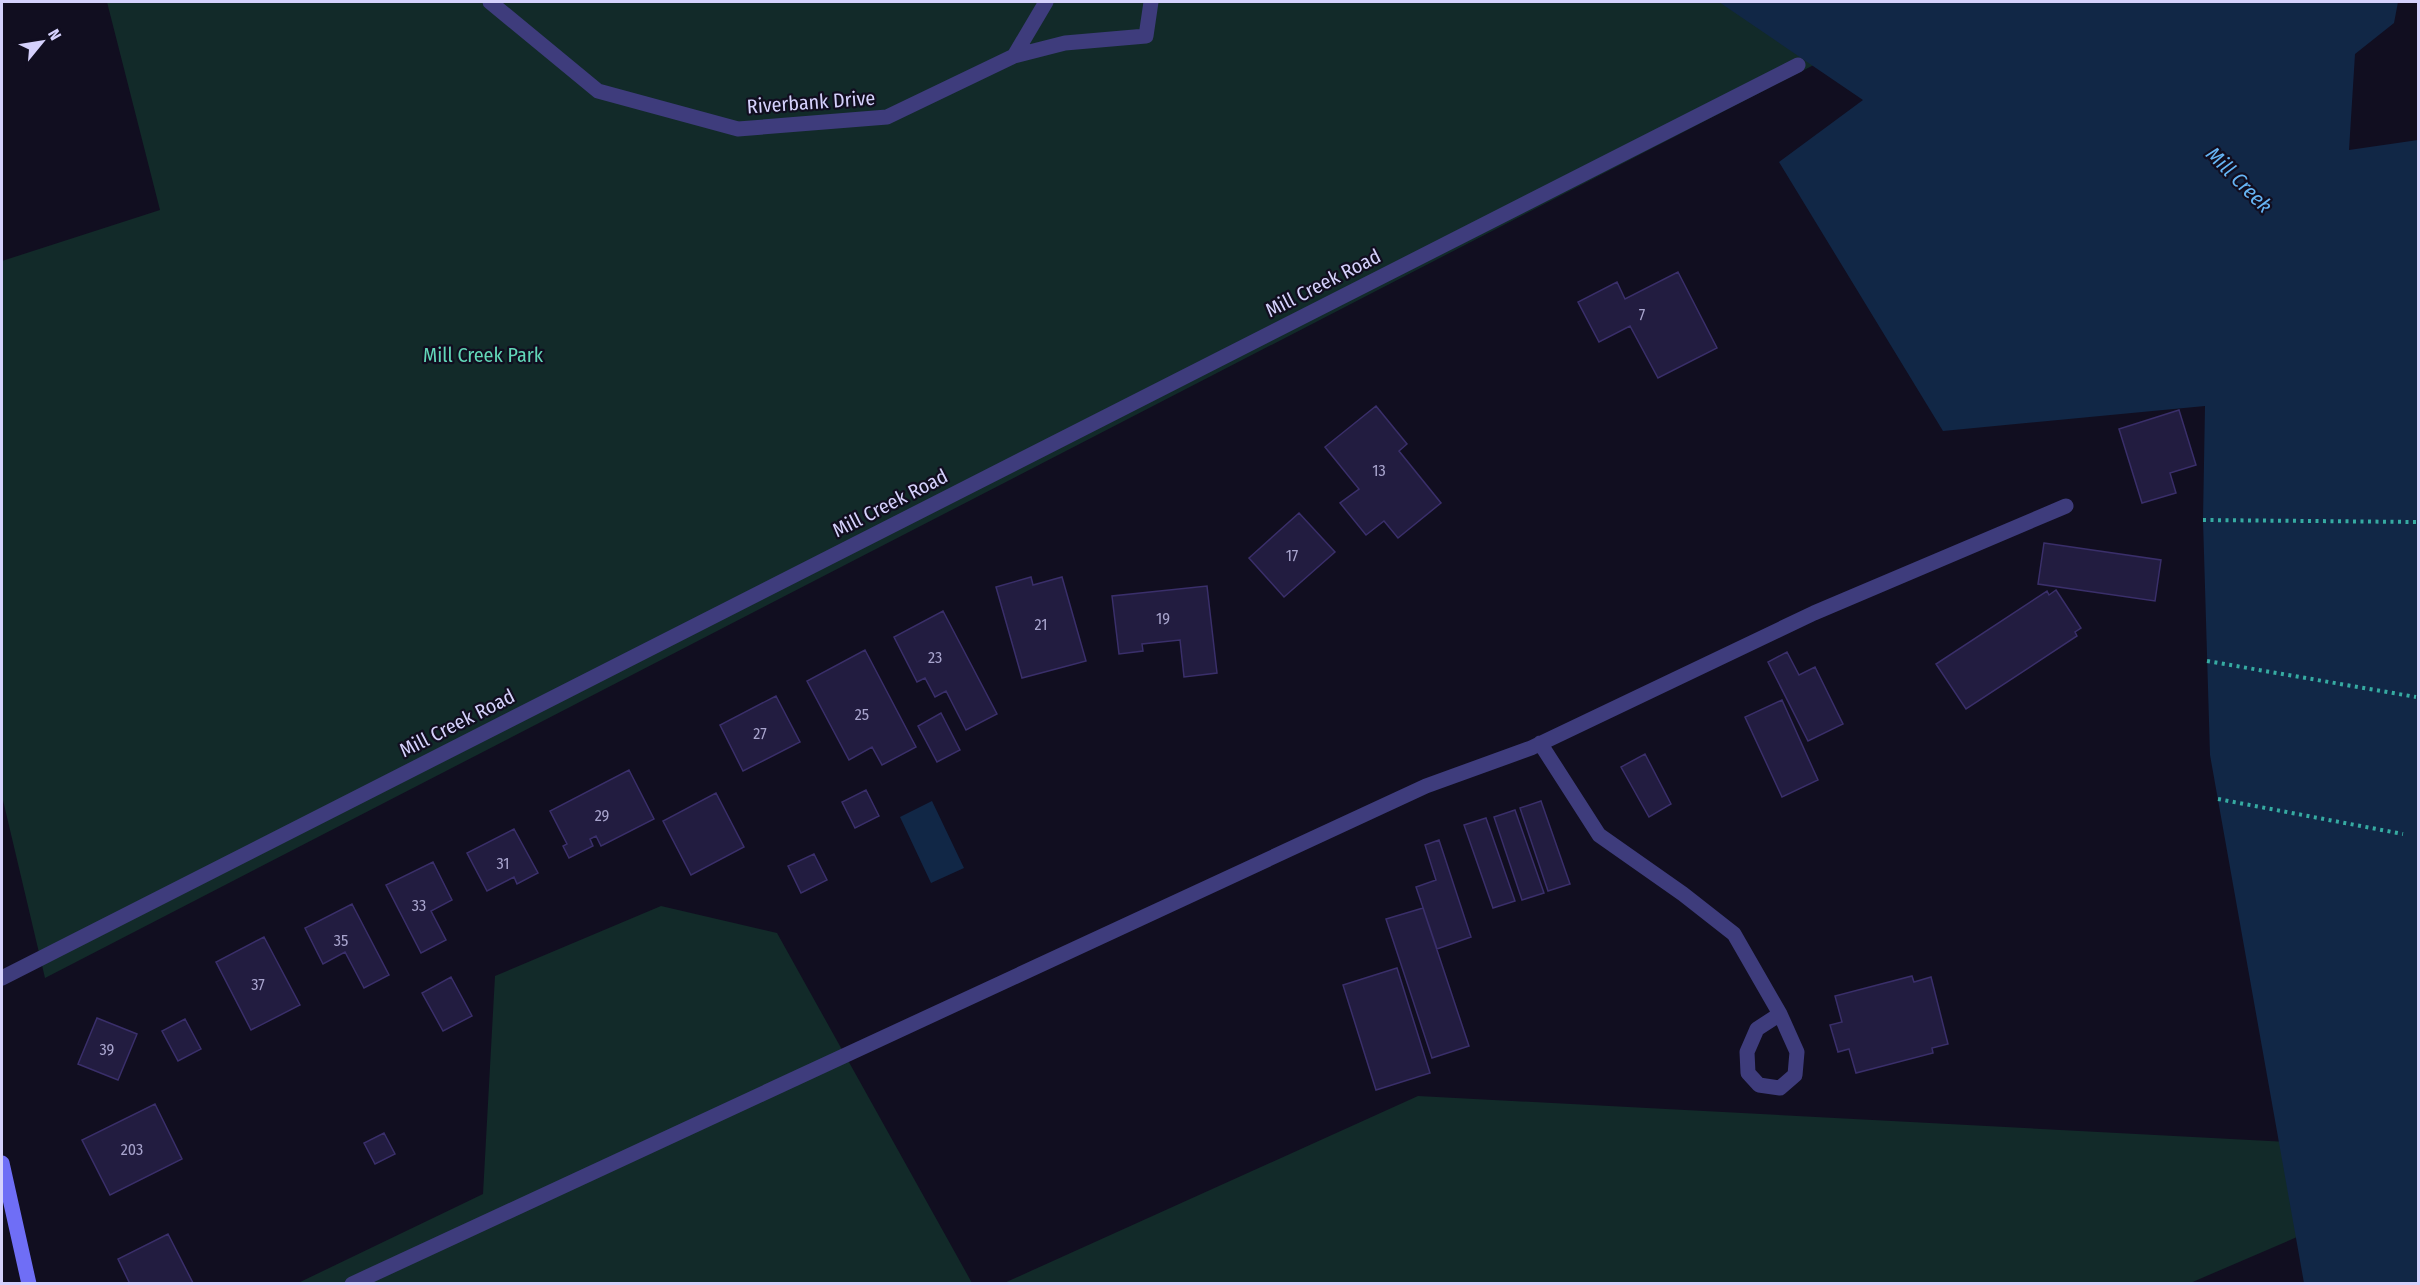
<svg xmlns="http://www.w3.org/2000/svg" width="2420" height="1285" viewBox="0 0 2420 1285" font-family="'Fira Sans Condensed',sans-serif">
  <rect width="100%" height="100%" fill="#110e20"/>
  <!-- green -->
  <path fill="#122a29" d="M107,2H1771L1833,55L45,978L2,796V261L160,210Z
    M661,906L777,933L972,1283L296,1284L483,1194L495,976Z
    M1418,1096L2290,1142L2304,1234L2188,1284H1002Z"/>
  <!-- water -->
  <path fill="#112746" d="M1719,2H2398L2394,23L2355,54L2349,150L2418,140V1283H2304L2210,755L2203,520L2205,406L1943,431L1779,162L1863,100Z
    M932,801L964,868L931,883L900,817Z"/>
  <!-- building -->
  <path fill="#221c40" stroke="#3a2f6a" stroke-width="1.5" d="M1678,272L1717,348L1658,378L1630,326L1599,342L1578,302L1617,282L1625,299Z
    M1376,406L1407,444L1399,451L1441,503L1398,538L1384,521L1366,535L1340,503L1359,489L1325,447Z
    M2179,410L2196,465L2170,473L2176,493L2142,503L2119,429Z
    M1299,513L1335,552L1284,597L1249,558Z
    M2044,543L2161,560L2155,601L2038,584Z
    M1031,577L1033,585L1062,577L1086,661L1022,678L996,587Z
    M1207,586L1217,673L1184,677L1180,640L1142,644L1143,651L1119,654L1112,596Z
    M2056,590L2081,628L2075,632L2077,636L1966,709L1936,664L2047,591L2049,595Z
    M943,611L997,714L966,730L946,691L935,697L925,678L917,682L894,637Z
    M865,650L916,747L882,765L872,747L849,760L807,681Z
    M1787,652L1799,675L1815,667L1843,724L1808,741L1768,662Z
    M776,696L800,742L743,771L720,725Z
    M1782,700L1818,780L1782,797L1745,717Z
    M941,713L960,750L937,762L918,726Z
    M1645,754L1671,804L1649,817L1621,767Z
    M629,770L654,819L601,846L596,836L590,839L593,846L569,858L563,846L567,844L550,811Z
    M866,790L879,816L855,828L842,802Z
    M716,793L744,847L691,875L663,821Z
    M1541,801L1570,884L1548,891L1520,808Z
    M1515,810L1544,893L1522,900L1494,817Z
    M1486,818L1515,901L1493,908L1464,825Z
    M514,829L538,873L517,884L514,877L487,891L467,853Z
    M1439,840L1471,937L1437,949L1416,887L1436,880L1425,845Z
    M814,854L827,880L801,893L788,866Z
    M433,862L452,900L431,911L446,940L421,953L386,885Z
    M352,904L389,975L364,988L345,952L323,964L305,928Z
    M1423,908L1469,1046L1432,1058L1386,919Z
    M264,937L300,1005L251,1030L216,962Z
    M1397,968L1430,1073L1376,1090L1343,985Z
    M1912,976L1914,982L1931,977L1948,1044L1932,1048L1933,1053L1856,1073L1849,1049L1838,1052L1830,1025L1842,1022L1835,996Z
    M451,977L472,1016L443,1031L422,993Z
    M97,1018L137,1034L118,1080L78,1064Z
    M185,1019L201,1049L178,1061L162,1031Z
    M155,1104L182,1159L110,1195L82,1140Z
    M384,1133L395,1154L375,1164L364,1143Z
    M168,1234L193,1283L130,1284L118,1259Z"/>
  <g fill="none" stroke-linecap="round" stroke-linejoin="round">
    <!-- path -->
    <path stroke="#36aba2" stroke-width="4" stroke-dasharray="3 4.5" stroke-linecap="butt" d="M2203,520L2418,522
      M2207,661L2416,697
      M2218,799L2403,834"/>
    <!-- service -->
    <path stroke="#3e3c7c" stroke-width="15" d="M490,2L598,91L738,129L887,117L1014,56L1065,43L1146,36L1151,2
      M1014,56L1046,2
      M1540,743L1599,835L1683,894L1734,934L1780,1014L1797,1052L1795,1075L1780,1088L1759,1085L1748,1073L1747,1052L1757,1029L1780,1014
      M352,1284L1426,786L1531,748L1814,613L2066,506"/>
    <!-- minor -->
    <path stroke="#3e3c7c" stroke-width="15" d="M2,978L1798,65"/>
    <!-- secondary -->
    <path stroke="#6f6ef6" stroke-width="15" d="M2,1163L29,1284"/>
  </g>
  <g text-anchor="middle" stroke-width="4.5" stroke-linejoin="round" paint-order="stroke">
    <!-- number labels -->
    <g font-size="16" fill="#a8a4cd">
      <text x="1642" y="320">7</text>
      <text x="1379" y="476">13</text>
      <text x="1292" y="561">17</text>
      <text x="1163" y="624">19</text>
      <text x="1041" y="630">21</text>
      <text x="935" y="663">23</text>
      <text x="862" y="720">25</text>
      <text x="760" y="739">27</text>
      <text x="602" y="821">29</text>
      <text x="503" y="869">31</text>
      <text x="419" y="911">33</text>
      <text x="341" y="946">35</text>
      <text x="258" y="990">37</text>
      <text x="107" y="1055">39</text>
      <text x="132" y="1155">203</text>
    </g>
    <!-- street labels -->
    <g font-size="20" fill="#d5d1fc" stroke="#110e20">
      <text transform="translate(811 102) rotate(-4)" y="7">Riverbank Drive</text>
      <text transform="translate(1323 283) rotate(-27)" y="7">Mill Creek Road</text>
      <text transform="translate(890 503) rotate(-27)" y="7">Mill Creek Road</text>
      <text transform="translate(457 723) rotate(-27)" y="7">Mill Creek Road</text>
    </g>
    <!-- park labels -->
    <g font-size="20" fill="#62d7b8" stroke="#110e20">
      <text x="483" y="362">Mill Creek Park</text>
    </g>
    <!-- water labels -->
    <g font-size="21" font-style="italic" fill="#66b5f5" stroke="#110e20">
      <text transform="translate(2239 180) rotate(45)" y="7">Mill Creek</text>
    </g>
  </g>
  <!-- border -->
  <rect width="2420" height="1285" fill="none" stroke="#d5d1fc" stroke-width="6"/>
  <!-- north arrow -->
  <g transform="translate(42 42) rotate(60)" stroke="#110e20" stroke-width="4.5" paint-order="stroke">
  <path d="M0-4.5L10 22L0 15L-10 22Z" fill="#d5d1fc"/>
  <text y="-9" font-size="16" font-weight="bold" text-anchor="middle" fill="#d5d1fc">N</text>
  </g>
</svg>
